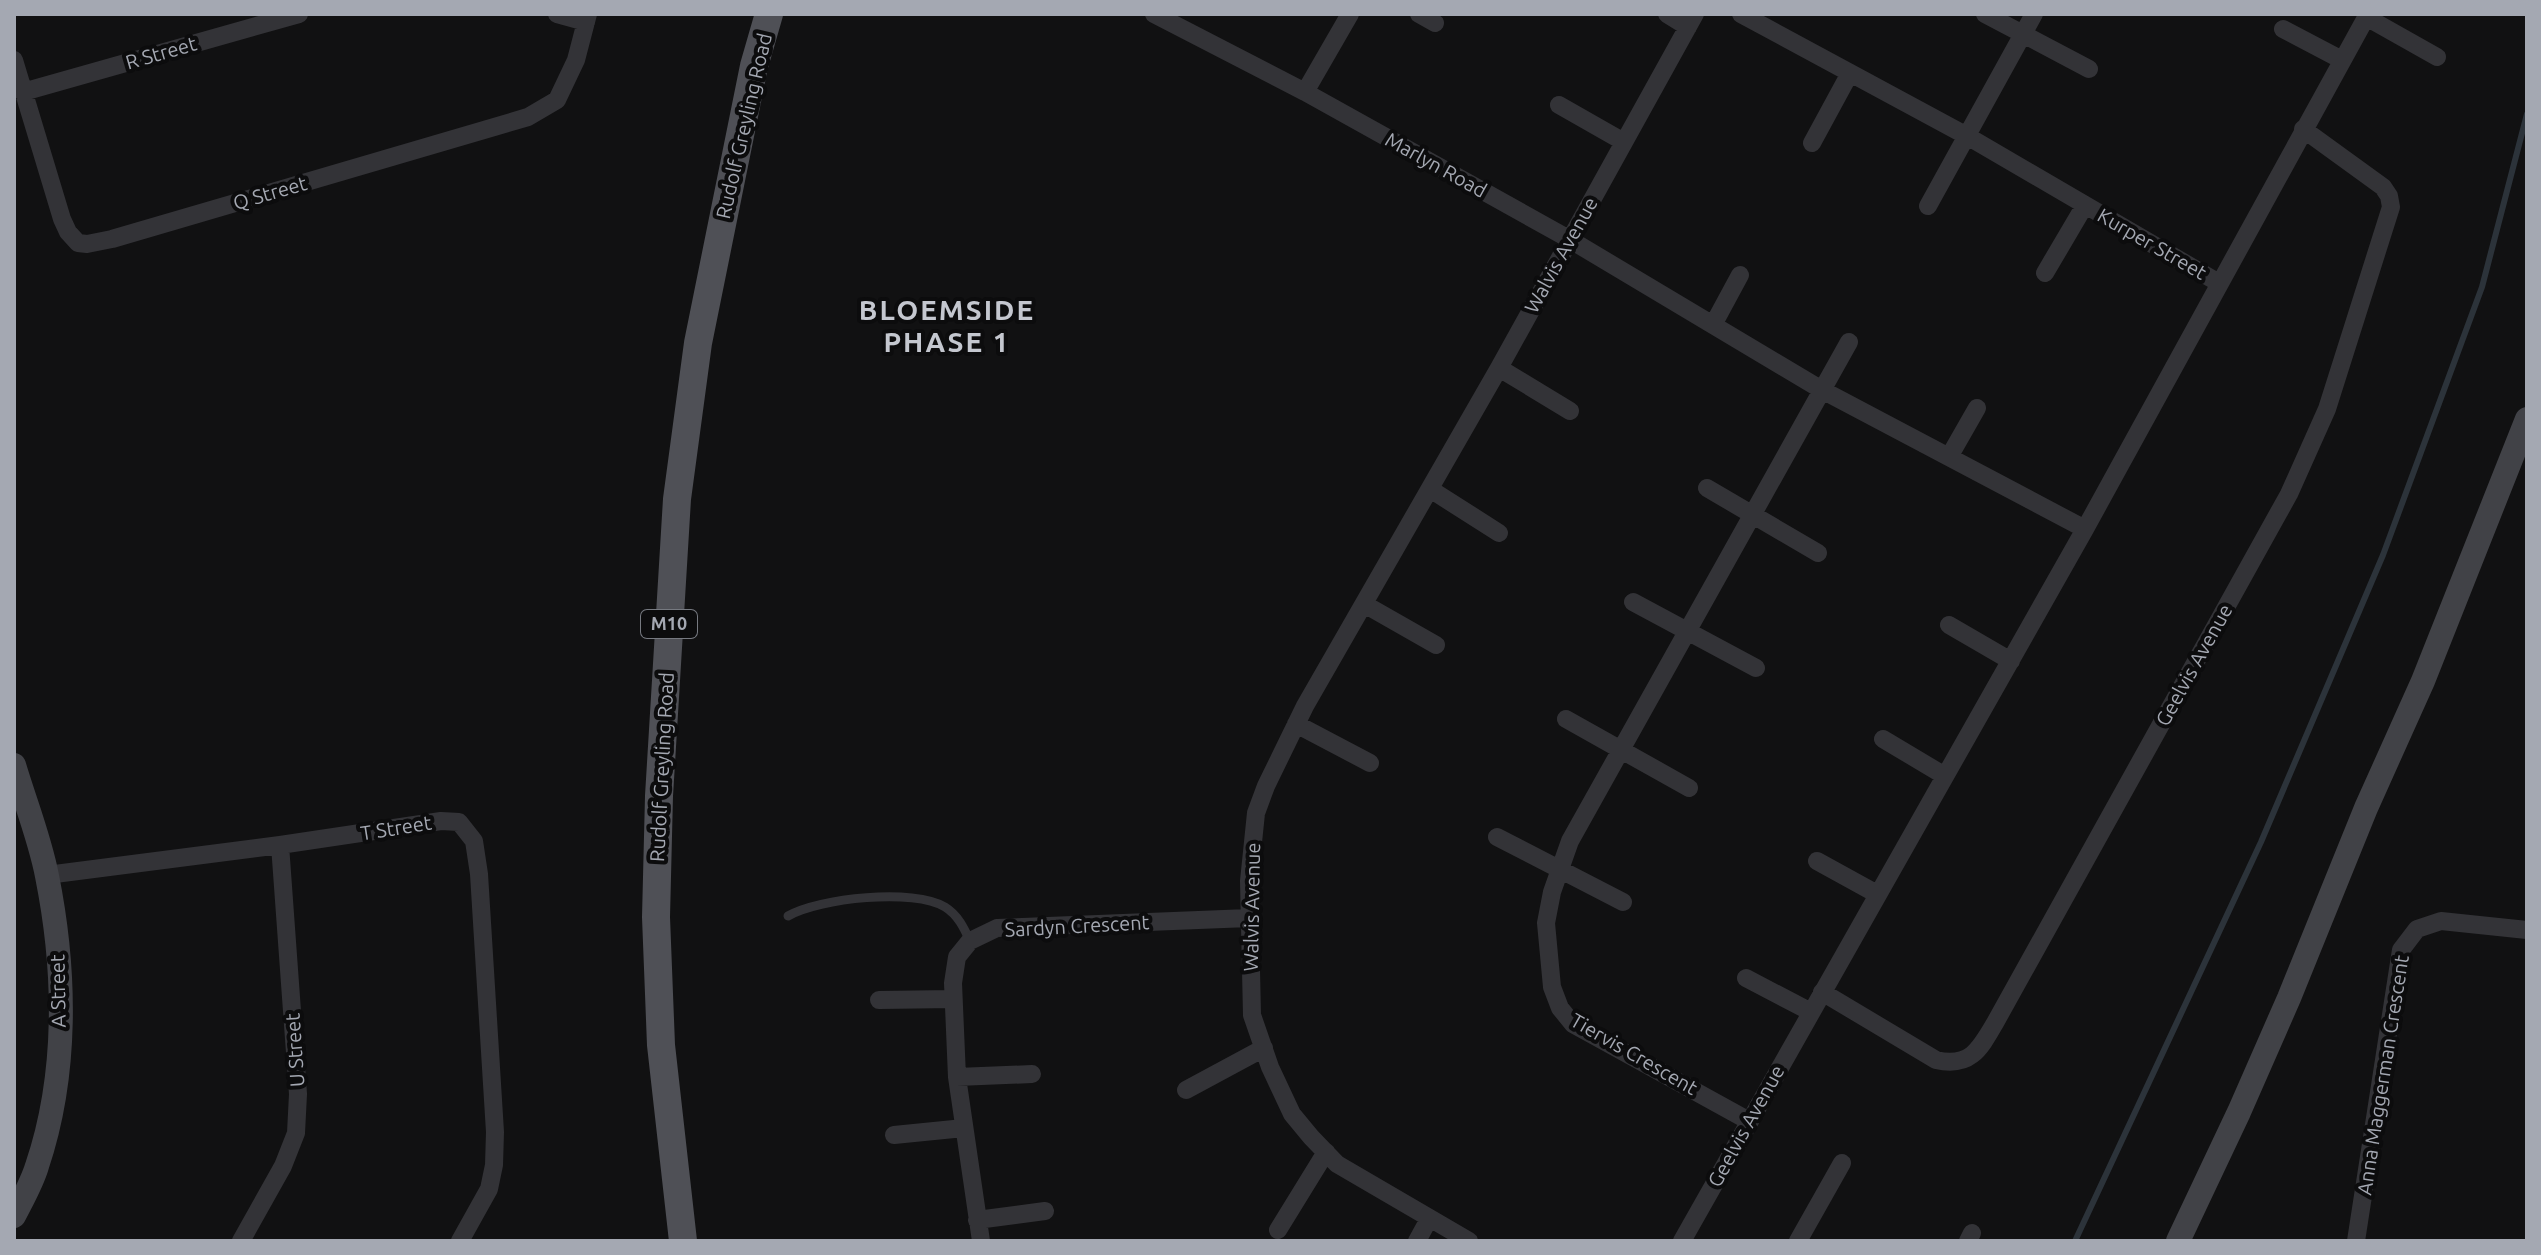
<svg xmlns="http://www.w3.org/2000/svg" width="2541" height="1255" viewBox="0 0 2541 1255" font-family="Ubuntu,sans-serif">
  <rect width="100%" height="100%" fill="#111112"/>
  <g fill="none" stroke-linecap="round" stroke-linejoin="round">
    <!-- stream -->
    <path stroke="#2c333a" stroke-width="6" d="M2075,1241L2261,842L2383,555L2482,287L2527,114"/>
    <!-- lane -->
    <path stroke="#333337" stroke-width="9" d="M788,916C819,898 914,888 945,907C958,915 964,928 970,941"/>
    <!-- street -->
    <path stroke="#333337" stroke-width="18" d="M557,14L586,22
      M1154,14L1305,92L1569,239L1822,390L2085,529
      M1419,14L1435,23
      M1667,14L1688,27
      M1741,14L1967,136L2219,283
      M1985,14L2089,69
      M2366,17L2437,57
      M2283,29L2342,60
      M14,60L62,219L68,232L78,243L87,244L112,239L528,117L557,100L576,60L588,14
      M23,92L299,14
      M1305,92L1350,14
      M1559,105L1624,142
      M1812,143L1850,73
      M1928,206L2034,14
      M2045,273L2085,205
      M1713,325L1740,275
      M1499,368L1570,411
      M1949,457L1977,408
      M1707,488L1818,553
      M1430,489L1499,533
      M1633,602L1756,668
      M1364,604L1436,645
      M1949,625L2011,661
      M1566,719L1689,788
      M1296,724L1370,763
      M1883,739L1945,776
      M1497,837L1623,902
      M1817,861L1877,894
      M47,875L280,845L441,821L459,822L474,841L479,874L495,1132L494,1165L489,1189L460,1241
      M1746,978L1811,1012
      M1822,992L1936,1060C1970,1068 1980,1049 1995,1023L2289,494L2327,409L2391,207L2389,196L2383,187L2303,129
      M879,1000L953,999
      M957,1077L1032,1074
      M1186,1090L1264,1048
      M1749,1121L1573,1024L1560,1008L1552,987L1546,923L1552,892L1570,841L1849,342
      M894,1135L964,1128
      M977,1220L1045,1211
      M1278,1230L1326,1152
      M241,1241L283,1166L296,1133L298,1094L280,845
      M981,1241L957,1077L953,983L957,957L970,941L997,928L1249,918
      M1417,1241L1429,1219
      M1469,1241L1337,1164L1311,1137L1292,1114L1270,1067L1252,1015L1249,881L1256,813L1266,786L1305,706L1499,368L1695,14
      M1682,1241L2085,529L2368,14
      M1798,1241L1842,1163
      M1968,1241L1972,1233
      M2356,1241L2401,950L2417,929L2441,921L2527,930"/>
    <!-- secondary -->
    <path stroke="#414247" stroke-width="24" d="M14,765C25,802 40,839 47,876C66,971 68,1074 37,1166C32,1183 22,1200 14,1216
      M2178,1241L2239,1112L2289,998L2366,808L2423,681L2527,419"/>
    <!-- primary -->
    <path stroke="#4f5056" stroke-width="28" d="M683,1241L661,1045L656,917L659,796L677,499L698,343L754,66L769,14"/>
  </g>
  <g text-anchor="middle" stroke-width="8" stroke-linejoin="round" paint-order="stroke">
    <!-- shield labels -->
    <rect fill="#0c0c0d" stroke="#767980" stroke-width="2" x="641" y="610" width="56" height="28" rx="6"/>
    <g font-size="18" font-weight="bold" fill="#a4a8b2">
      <text x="669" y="630">M10</text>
    </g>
    <!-- street labels -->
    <g font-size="20" fill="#a4a8b2" stroke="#0c0c0d">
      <text transform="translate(161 53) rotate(-16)" y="7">R Street</text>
      <text transform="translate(744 126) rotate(-77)" y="7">Rudolf Greyling Road</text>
      <text transform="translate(1436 165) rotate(29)" y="7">Marlyn Road</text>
      <text transform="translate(270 193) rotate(-16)" y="7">Q Street</text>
      <text transform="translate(2152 244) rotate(30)" y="7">Kurper Street</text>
      <text transform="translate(1561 255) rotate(-61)" y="7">Walvis Avenue</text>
      <text transform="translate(2194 665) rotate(-61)" y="7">Geelvis Avenue</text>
      <text transform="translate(662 767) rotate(-87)" y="7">Rudolf Greyling Road</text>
      <text transform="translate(396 828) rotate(-9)" y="7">T Street</text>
      <text transform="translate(1252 907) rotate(-89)" y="7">Walvis Avenue</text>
      <text transform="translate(1077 926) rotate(-3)" y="7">Sardyn Crescent</text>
      <text transform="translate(58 991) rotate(-91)" y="7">A Street</text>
      <text transform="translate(295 1050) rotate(-94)" y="7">U Street</text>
      <text transform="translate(1634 1054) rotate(30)" y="7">Tiervis Crescent</text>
      <text transform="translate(2383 1075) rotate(-81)" y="7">Anna Maggerman Crescent</text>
      <text transform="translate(1746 1126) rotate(-61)" y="7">Geelvis Avenue</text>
    </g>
    <!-- district labels -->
    <g font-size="28" font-weight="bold" letter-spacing="2" fill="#c4c7cf" stroke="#0c0c0d">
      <text x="947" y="320">BLOEMSIDE<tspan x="947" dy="32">PHASE 1</tspan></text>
    </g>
  </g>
  <!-- border -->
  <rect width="2541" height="1255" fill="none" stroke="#a4a8b2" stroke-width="32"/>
</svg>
